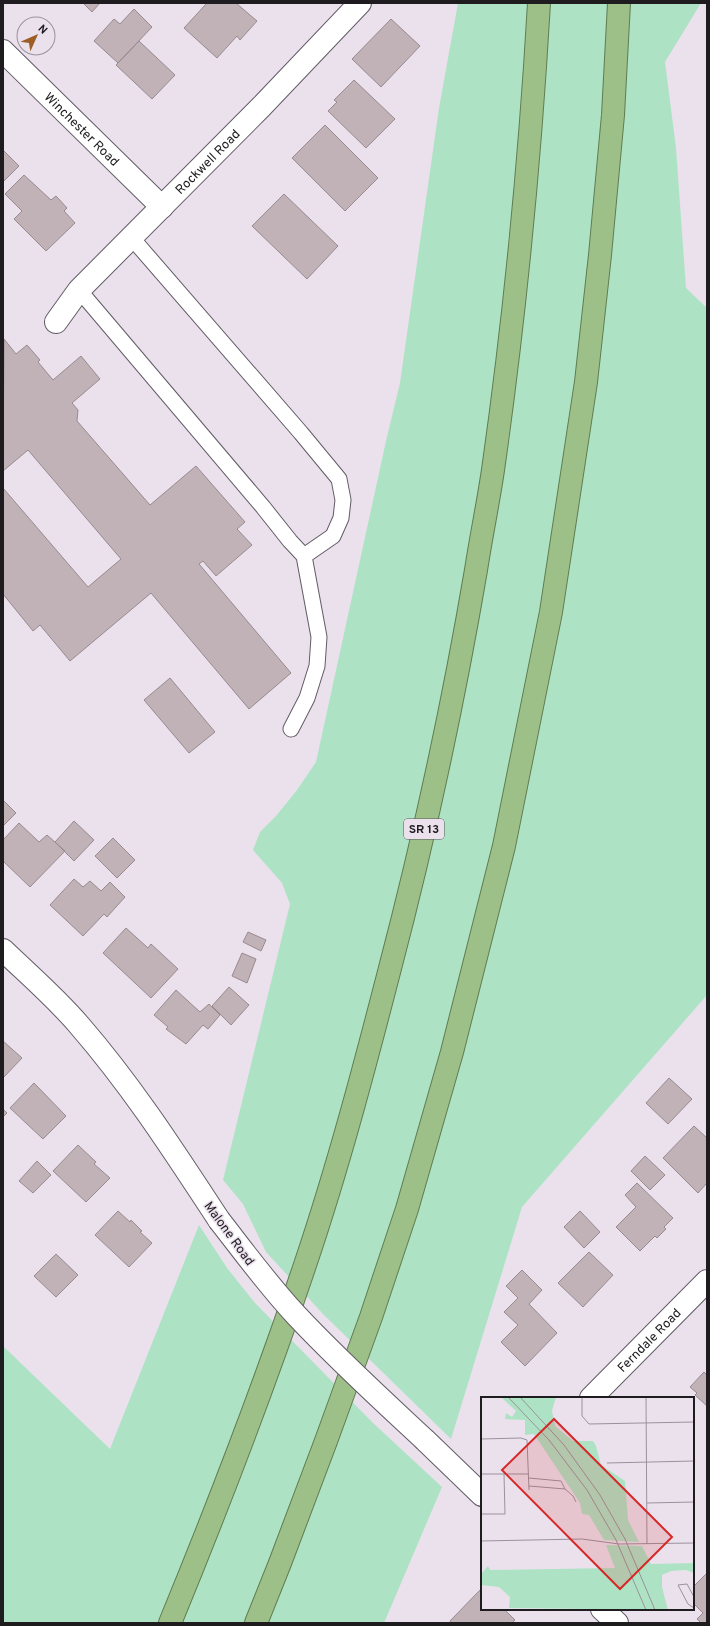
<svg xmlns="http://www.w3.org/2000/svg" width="710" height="1626" viewBox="0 0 710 1626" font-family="Overpass,sans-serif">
  <rect width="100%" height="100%" fill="#eae1ed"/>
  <!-- green -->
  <path fill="#ade3c4" d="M458,3H701L665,62L676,148L686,288L707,308V995L522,1207L451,1439L323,1314L266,1252L243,1204L223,1180L290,904L282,883L253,850L260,832L276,816L297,790L316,762L386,441L400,383L439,108Z
    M199,1225L227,1268L255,1303L372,1422L442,1487L384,1623H3V1346L110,1449Z"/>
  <!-- building -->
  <path fill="#c0b2b7" stroke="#988a8f" d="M83,3H100L92,12Z
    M207,3H236L257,21L240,40L237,36L217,58L184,28Z
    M134,9L152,27L118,63L94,41L114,19L120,24Z
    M391,19L420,46L381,87L352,59Z
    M139,41L175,75L152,99L116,65Z
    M354,80L395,119L366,148L328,111L337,102L334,100Z
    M325,125L378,178L345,211L292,158Z
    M3,150L19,166L3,182Z
    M24,175L51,200L56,196L67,208L64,211L75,223L46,251L14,219L22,211L5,194Z
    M284,194L338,246L307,279L252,226Z
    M4,339L16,354L27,345L40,360L38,362L53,380L81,356L100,379L72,403L78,410L77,421L150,505L196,466L245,522L237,529L252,545L216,576L203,561L199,564L291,673L249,709L151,593L70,661L40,625L33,631L3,594V488L88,587L121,559L28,450L3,471Z
    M170,678L215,732L189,753L144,700Z
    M3,800L16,813L3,826Z
    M74,821L94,840L74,861L55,842Z
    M19,823L39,842L47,835L65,851L30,887L3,861V840Z
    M113,838L135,860L117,878L95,856Z
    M74,879L83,887L90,881L101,891L110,882L125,897L107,917L104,914L83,936L50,905Z
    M126,928L148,948L151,944L178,969L151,998L103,953Z
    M248,932L266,940L261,951L243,942Z
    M242,953L256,959L247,983L232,976Z
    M229,987L249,1005L231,1025L212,1006Z
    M176,990L200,1012L209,1004L220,1015L208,1029L203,1025L186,1044L166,1029L168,1027L154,1015Z
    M3,1041L22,1058L3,1078Z
    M669,1078L692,1099L668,1124L646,1103Z
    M34,1083L66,1116L43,1139L10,1108Z
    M3,1109L7,1113L3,1117Z
    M694,1126L707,1138V1183L698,1193L663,1158Z
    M78,1145L96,1162L94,1164L110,1178L86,1202L53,1171Z
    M645,1156L665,1175L650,1190L631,1171Z
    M37,1161L51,1175L33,1193L19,1181Z
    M637,1183L673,1218L664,1227L666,1229L657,1238L655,1236L640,1251L616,1227L636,1207L625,1195Z
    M118,1211L130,1222L131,1220L142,1231L140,1232L152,1243L129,1267L95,1235Z
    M580,1211L600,1232L584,1248L564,1227Z
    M589,1252L613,1275L583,1307L558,1283Z
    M56,1254L78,1275L56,1297L34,1276Z
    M522,1270L542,1290L529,1304L557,1333L525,1366L501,1342L518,1325L504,1312L518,1298L506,1286Z
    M704,1372L707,1375V1406L695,1395L697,1393L690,1387Z
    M707,1573V1623H701L697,1619L703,1613L693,1603V1587Z
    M481,1589L482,1609H504L515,1620L512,1623H451L450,1621Z"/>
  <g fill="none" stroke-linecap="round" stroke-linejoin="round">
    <!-- service casing -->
    <g stroke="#625b65" stroke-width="17">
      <path id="service" d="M131,237L301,433L339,479L343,500L341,518L333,536L304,556
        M79,290L263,507L290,541L304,556L319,637L317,666L307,698L291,729"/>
    </g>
    <!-- minor casing -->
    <g stroke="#625b65" stroke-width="24">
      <g id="minor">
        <path id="s1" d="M3,51L162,207"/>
        <path id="s2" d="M56,322L79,290L262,106L360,3"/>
        <path d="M3,950C28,974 56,998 79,1025C132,1086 175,1153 219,1220"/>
        <path id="s3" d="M591,1398L707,1281"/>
        <path d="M425,1440L482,1495"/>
        <path d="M602,1609L617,1623"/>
      </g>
    </g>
    <!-- trunk casing -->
    <g stroke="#607c51" stroke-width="24">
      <path id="trunk" d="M170,1623C219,1504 265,1384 306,1262C338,1167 364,1069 389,972C424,839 453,705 476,570C481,537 488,504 493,470C515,315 530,160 539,3
        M256,1623L280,1563L326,1441L371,1317L407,1209L452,1052L504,846L551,612L586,382L600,255L613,115L619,3"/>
    </g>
    <!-- service -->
    <use href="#service" stroke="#fff" stroke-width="15"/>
    <!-- minor -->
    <use href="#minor" stroke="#fff" stroke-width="22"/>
    <!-- trunk -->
    <use href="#trunk" stroke="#9cc088" stroke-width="22"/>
    <!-- minor-bridge casing -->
    <g stroke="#625b65" stroke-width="24" stroke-linecap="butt">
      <path id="minor-bridge" d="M219,1220C244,1252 268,1285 296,1315C337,1359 381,1399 425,1440"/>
    </g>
    <!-- minor-bridge -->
    <use href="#minor-bridge" stroke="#fff" stroke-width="22"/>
  </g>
  <g text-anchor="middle" stroke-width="3" stroke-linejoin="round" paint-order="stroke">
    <!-- shield labels -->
    <rect fill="#eae1ed" stroke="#5c575e" stroke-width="1" x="404" y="819" width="40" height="20" rx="3"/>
    <g font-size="12" font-weight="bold" fill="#1f1c20">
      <text x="424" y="833">SR 13</text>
    </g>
    <!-- street labels -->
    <g font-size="13" fill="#1f1c20" stroke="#eae1ed">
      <text dy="5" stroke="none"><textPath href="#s1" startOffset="111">Winchester Road</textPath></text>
      <text dy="5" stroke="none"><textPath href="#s2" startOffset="221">Rockwell Road</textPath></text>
      <text transform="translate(230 1233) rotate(54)" y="5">Malone Road</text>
      <text dy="5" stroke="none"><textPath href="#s3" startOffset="82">Ferndale Road</textPath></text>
    </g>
  </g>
  <!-- overview -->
  <g transform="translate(481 1397)">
    <rect width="213" height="213" fill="#eae1ed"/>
    <path d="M20,0H75L71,14L74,29L92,44H112L115,49L120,68L144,84L147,123L158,145L123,143L108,118L101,117L99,106L53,37L44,38V23L24,22L25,16L31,20L35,14ZM125,148L161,149L170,167L213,166V176L205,173L190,174L181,178V190L187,213L28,211L29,200L18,190L0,188V177L7,169L9,173L134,171Z" fill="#ade3c4"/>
    <path fill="none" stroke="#99929b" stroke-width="1" d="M27,0L68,43L106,93L135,143L165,213M39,0L83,48L119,98L144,142L174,213M101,0V19L108,27L213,25M165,0L166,147M0,42L40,41L46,43L48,93M126,66L213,64M0,77H48M48,81L80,84L84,92M48,89L84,92L92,99L95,105M166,106L213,105M0,117H24L23,77M0,144L101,142L138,147L213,146M213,200L206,187L197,188L207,207L213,211"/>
    <path fill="#d62828" fill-opacity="0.15" stroke="#d62828" stroke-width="2" d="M73,22L191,140L139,192L21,73Z"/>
    <rect width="213" height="213" fill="none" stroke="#1f1c20" stroke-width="2"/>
  </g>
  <!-- border -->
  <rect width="710" height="1626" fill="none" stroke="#1f1c20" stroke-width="8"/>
  <!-- north arrow -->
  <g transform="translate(36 36) rotate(45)"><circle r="19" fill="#eae1ed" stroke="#99929b"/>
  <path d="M0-3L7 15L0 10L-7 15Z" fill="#9d5e26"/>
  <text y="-6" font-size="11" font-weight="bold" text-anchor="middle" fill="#1f1c20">N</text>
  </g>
</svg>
